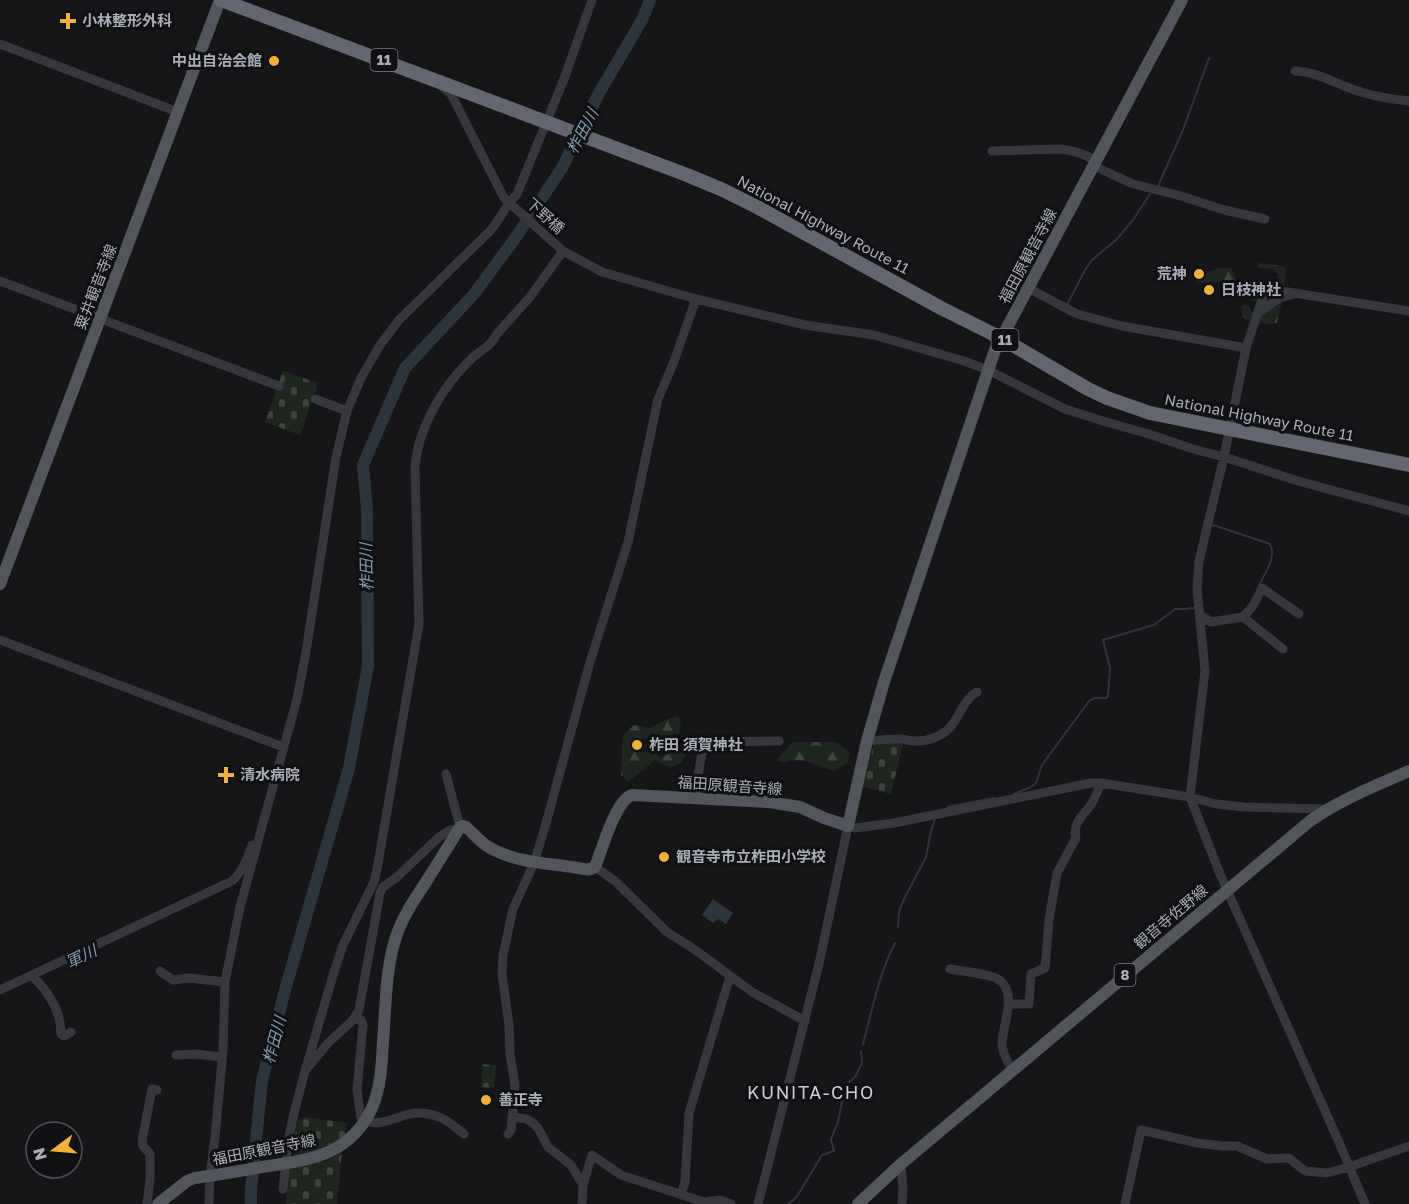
<svg xmlns="http://www.w3.org/2000/svg" width="1409" height="1204" viewBox="0 0 1409 1204" font-family="'Golos Text','Noto Sans JP',sans-serif">
  <defs>
    <pattern id="forest-firs" width="22" height="20" patternUnits="userSpaceOnUse" patternTransform="scale(1.5)"><rect width="22" height="20" fill="#1e261f"/><path d="M5 1l3.5 6h-7zM16 11l3.5 6h-7z" fill="#3c433d"/></pattern>
    <pattern id="cemetery-stones" width="16" height="16" patternUnits="userSpaceOnUse" patternTransform="scale(1.5)"><rect width="16" height="16" fill="#1e261f"/><path d="M2 7V4a2 2 0 0 1 4 0v3zM10 15v-3a2 2 0 0 1 4 0v3z" fill="#3c433d"/></pattern>
  </defs>
  <rect width="100%" height="100%" fill="#161618"/>
  <!-- forest -->
  <path fill="url(#forest-firs)" d="M1261,263L1281,266L1286,269L1284,286L1279,285L1278,274L1272,269L1259,268L1258,264Z
    M1220,268H1231L1236,279L1231,284C1219,279 1211,283 1198,283L1196,279L1208,272Z
    M1255,283L1258,284V298L1254,301L1247,298L1245,292L1249,286Z
    M1282,301L1277,323C1264,325 1254,323 1242,317V306L1246,304L1258,319L1264,311Z
    M677,717L681,720L679,733L654,740L641,739L631,749L636,752H654L660,758L674,751L686,754L682,762L671,768L655,760L628,782L621,775L623,735L634,725L650,728L665,720Z
    M793,742H837L850,753L847,764L833,771C819,766 798,755 785,763L776,760Z"/>
  <!-- cemetery -->
  <path fill="url(#cemetery-stones)" d="M283,371L318,383L300,435L265,422Z
    M874,743L903,744L891,794L863,787Z
    M482,1064L496,1065L494,1088L481,1087Z
    M305,1117L347,1123L345,1135C327,1147 316,1151 294,1156L295,1136L297,1120Z
    M342,1151L337,1204H286L289,1169L327,1160Z"/>
  <!-- water -->
  <path fill="#2c353c" d="M713,899L733,913L726,924L718,919L713,923L702,915Z"/>
  <g fill="none" stroke-linecap="round" stroke-linejoin="round">
    <!-- stream -->
    <path stroke="#2c353c" stroke-width="2" d="M1158,186L1183,130L1209,58
      M1067,305L1085,270L1092,260L1116,240L1133,220L1150,194
      M1210,524L1270,544C1277,557 1265,573 1259,585
      M1201,612L1212,618
      M1014,794L1031,787L1036,783L1042,765L1089,701L1095,698H1106L1108,696L1110,668L1103,640L1154,625L1175,609H1184L1195,608L1197,609
      M947,807L994,798
      M898,927L899,912L904,899L926,857L931,831L935,819
      M863,1044C872,1010 879,974 895,943
      M788,1204L796,1198L822,1155L834,1151L831,1139L838,1122L845,1086L855,1077L862,1063L861,1051"/>
    <!-- river -->
    <path stroke="#2c353c" stroke-width="12" d="M251,1204V1189L262,1081L285,990L349,768L368,666L367,509L363,465L405,368L474,294L516,237L562,168L599,93L642,20L650,0"/>
    <!-- minor -->
    <path stroke="#37383d" stroke-width="9" d="M0,44L178,112
      M1295,71C1319,72 1335,84 1358,91C1375,97 1391,99 1409,101
      M443,87L451,94L504,198L563,251L602,272L696,299L805,325L874,335L964,361L988,370L1065,409L1103,421L1152,435L1193,449L1224,457L1298,481L1409,511
      M992,151L1060,149C1073,150 1085,154 1096,161
      M1094,166L1133,184L1181,196L1224,210L1265,219
      M0,281L279,386
      M1028,288L1077,314L1122,326L1246,348
      M1259,312L1279,298L1291,295
      M315,399L347,411
      M1200,617L1211,622L1243,617L1253,606L1262,588L1299,614
      M1243,617L1283,649
      M0,640L283,747
      M867,741C878,740 889,739 900,739C905,739 909,741 914,741C927,742 944,736 952,725C961,714 964,699 977,692
      M694,798L704,742L779,741
      M595,867L615,881L667,932L694,949L752,992L805,1021
      M950,969C961,971 987,974 996,978C1020,990 1002,1025 1002,1044C1002,1053 1008,1062 1012,1070
      M160,971L173,980L189,978L225,982
      M32,976C48,991 61,1011 61,1034L64,1036L71,1032
      M0,990L232,881C243,872 247,858 252,845
      M1009,1004H1029L1031,974L1045,968L1049,920L1057,873L1076,838C1072,824 1083,815 1091,805C1095,798 1098,790 1101,783
      M353,1020L358,1018L361,1020L363,1025L357,1090L361,1118C378,1131 400,1113 417,1113C439,1113 448,1121 464,1134
      M176,1055L195,1054L222,1057
      M305,1071L334,972L343,945L374,882L378,864L419,624L415,467C418,428 443,386 470,360C478,351 492,347 496,335L530,297L563,251
      M513,1117L527,1119L533,1123L538,1128L548,1147L571,1165L583,1185
      M508,1134L511,1130L515,1085L510,1054L509,1025L502,974L503,955L513,909L534,863L545,827L590,662L628,542L658,399L673,364L696,299
      M901,1164L903,1189L902,1204
      M283,1189L288,1142L294,1113L305,1071L328,1043L353,1020L359,1010L380,893L383,887L397,877L439,837L450,830L460,827L446,774
      M681,1195L685,1182L689,1113L730,976
      M147,1204L150,1179V1154L143,1146L142,1141L152,1089L157,1090
      M209,1204L210,1176L215,1137L223,1050L225,982L240,907L297,699L306,652L336,457L347,411L361,378L380,345L399,320L490,231C500,219 506,205 517,194L564,79L592,0
      M582,1204L583,1185L592,1155L621,1175L704,1202L720,1200L731,1204
      M758,1204L819,964L848,826L855,828L894,823L1091,783H1101L1190,797L1216,804L1244,807L1327,809
      M1125,1204L1141,1130L1197,1143L1222,1146H1237L1267,1159L1289,1158L1305,1171L1327,1173L1349,1167L1409,1146
      M1365,1204L1338,1140L1220,874L1190,797L1205,671L1197,589L1199,561L1224,457L1246,348L1265,291L1288,292L1409,311"/>
    <!-- major -->
    <path stroke="#53555c" stroke-width="12" d="M0,584L220,0
      M158,1204L187,1181L195,1178C217,1175 240,1171 262,1167C308,1160 350,1156 372,1108C381,1087 382,1063 383,1041C386,1007 385,970 396,937C402,918 413,902 424,885C436,866 448,847 460,827L463,826L466,827C473,833 479,841 487,846C512,862 545,863 573,867C581,868 588,872 595,867C602,850 615,801 632,795L769,802L800,807L824,818L848,826L867,741L884,682L995,350L1182,0
      M858,1204L901,1164L1310,821C1341,799 1375,786 1409,771"/>
    <!-- highway -->
    <path stroke="#63666e" stroke-width="14" d="M221,0L687,175L723,190L757,207L941,308L1001,338L1088,389L1107,398L1150,413L1409,465"/>
  </g>
  <!-- markers -->
  <g fill="#f2b134" stroke="#111113" stroke-width="2">
    <path d="M65 12h6v6h6v6h-6v6h-6v-6h-6v-6h6z"/>
    <circle cx="274" cy="61" r="6"/>
    <circle cx="1199" cy="274" r="6"/>
    <circle cx="1209" cy="290" r="6"/>
    <circle cx="637" cy="745" r="6"/>
    <path d="M223 766h6v6h6v6h-6v6h-6v-6h-6v-6h6z"/>
    <circle cx="664" cy="857" r="6"/>
    <circle cx="486" cy="1100" r="6"/>
  </g>
  <g text-anchor="middle" stroke-width="6" stroke-linejoin="round" paint-order="stroke">
    <!-- shield labels -->
    <g fill="#111113" stroke="#7b7e86" stroke-width="1.5">
      <rect x="370.5" y="49" width="27" height="22" rx="4.5"/>
      <rect x="991.5" y="329" width="27" height="22" rx="4.5"/>
      <rect x="1114.5" y="964" width="21" height="22" rx="4.5"/>
    </g>
    <g font-size="14" font-weight="bold" fill="#a8adb8">
      <text x="384" y="65">11</text>
      <text x="1005" y="345">11</text>
      <text x="1125" y="980">8</text>
    </g>
    <!-- poi labels -->
    <g font-size="15" font-weight="bold" fill="#a8adb8" stroke="#111113" text-anchor="start">
      <text x="82" y="26">小林整形外科</text>
      <text x="262" y="66" text-anchor="end">中出自治会館</text>
      <text x="1187" y="279" text-anchor="end">荒神</text>
      <text x="1221" y="295">日枝神社</text>
      <text x="649" y="750">柞田 須賀神社</text>
      <text x="240" y="780">清水病院</text>
      <text x="676" y="862">観音寺市立柞田小学校</text>
      <text x="498" y="1105">善正寺</text>
    </g>
    <!-- street labels -->
    <g font-size="15" fill="#a8adb8" stroke="#111113">
      <text transform="translate(545 216) rotate(42)" y="5">下野橋</text>
      <text transform="translate(823 225) rotate(28)" y="5">National Highway Route 11</text>
      <text transform="translate(1028 256) rotate(-62)" y="5">福田原観音寺線</text>
      <text transform="translate(96 287) rotate(-69)" y="5">粟井観音寺線</text>
      <text transform="translate(1259 418) rotate(11)" y="5">National Highway Route 11</text>
      <text transform="translate(730 786) rotate(4)" y="5">福田原観音寺線</text>
      <text transform="translate(1171 917) rotate(-40)" y="5">観音寺佐野線</text>
      <text transform="translate(264 1150) rotate(-11)" y="5">福田原観音寺線</text>
    </g>
    <!-- water labels -->
    <g font-size="16" font-style="italic" fill="#7f9bb3" stroke="#111113">
      <text transform="translate(582 131) rotate(-62)" y="6">柞田川</text>
      <text transform="translate(366 567) rotate(-91)" y="6">柞田川</text>
      <text transform="translate(81 956) rotate(-26)" y="6">軍川</text>
      <text transform="translate(274 1040) rotate(-75)" y="6">柞田川</text>
    </g>
    <!-- quarter labels -->
    <g font-size="18" letter-spacing="1.5" fill="#c9ccd4" stroke="#111113">
      <text x="811" y="1099">KUNITA-CHO</text>
    </g>
  </g>
  <!-- north arrow -->
  <g transform="translate(54 1150) rotate(254)"><circle r="28" fill="#111113" stroke="#4d4f55" stroke-width="1.5"/>
  <path d="M0-4.5L10 22L0 15L-10 22Z" fill="#f2b134"/>
  <text y="-9" font-size="16" font-weight="bold" text-anchor="middle" fill="#a8adb8">N</text>
  </g>
</svg>
